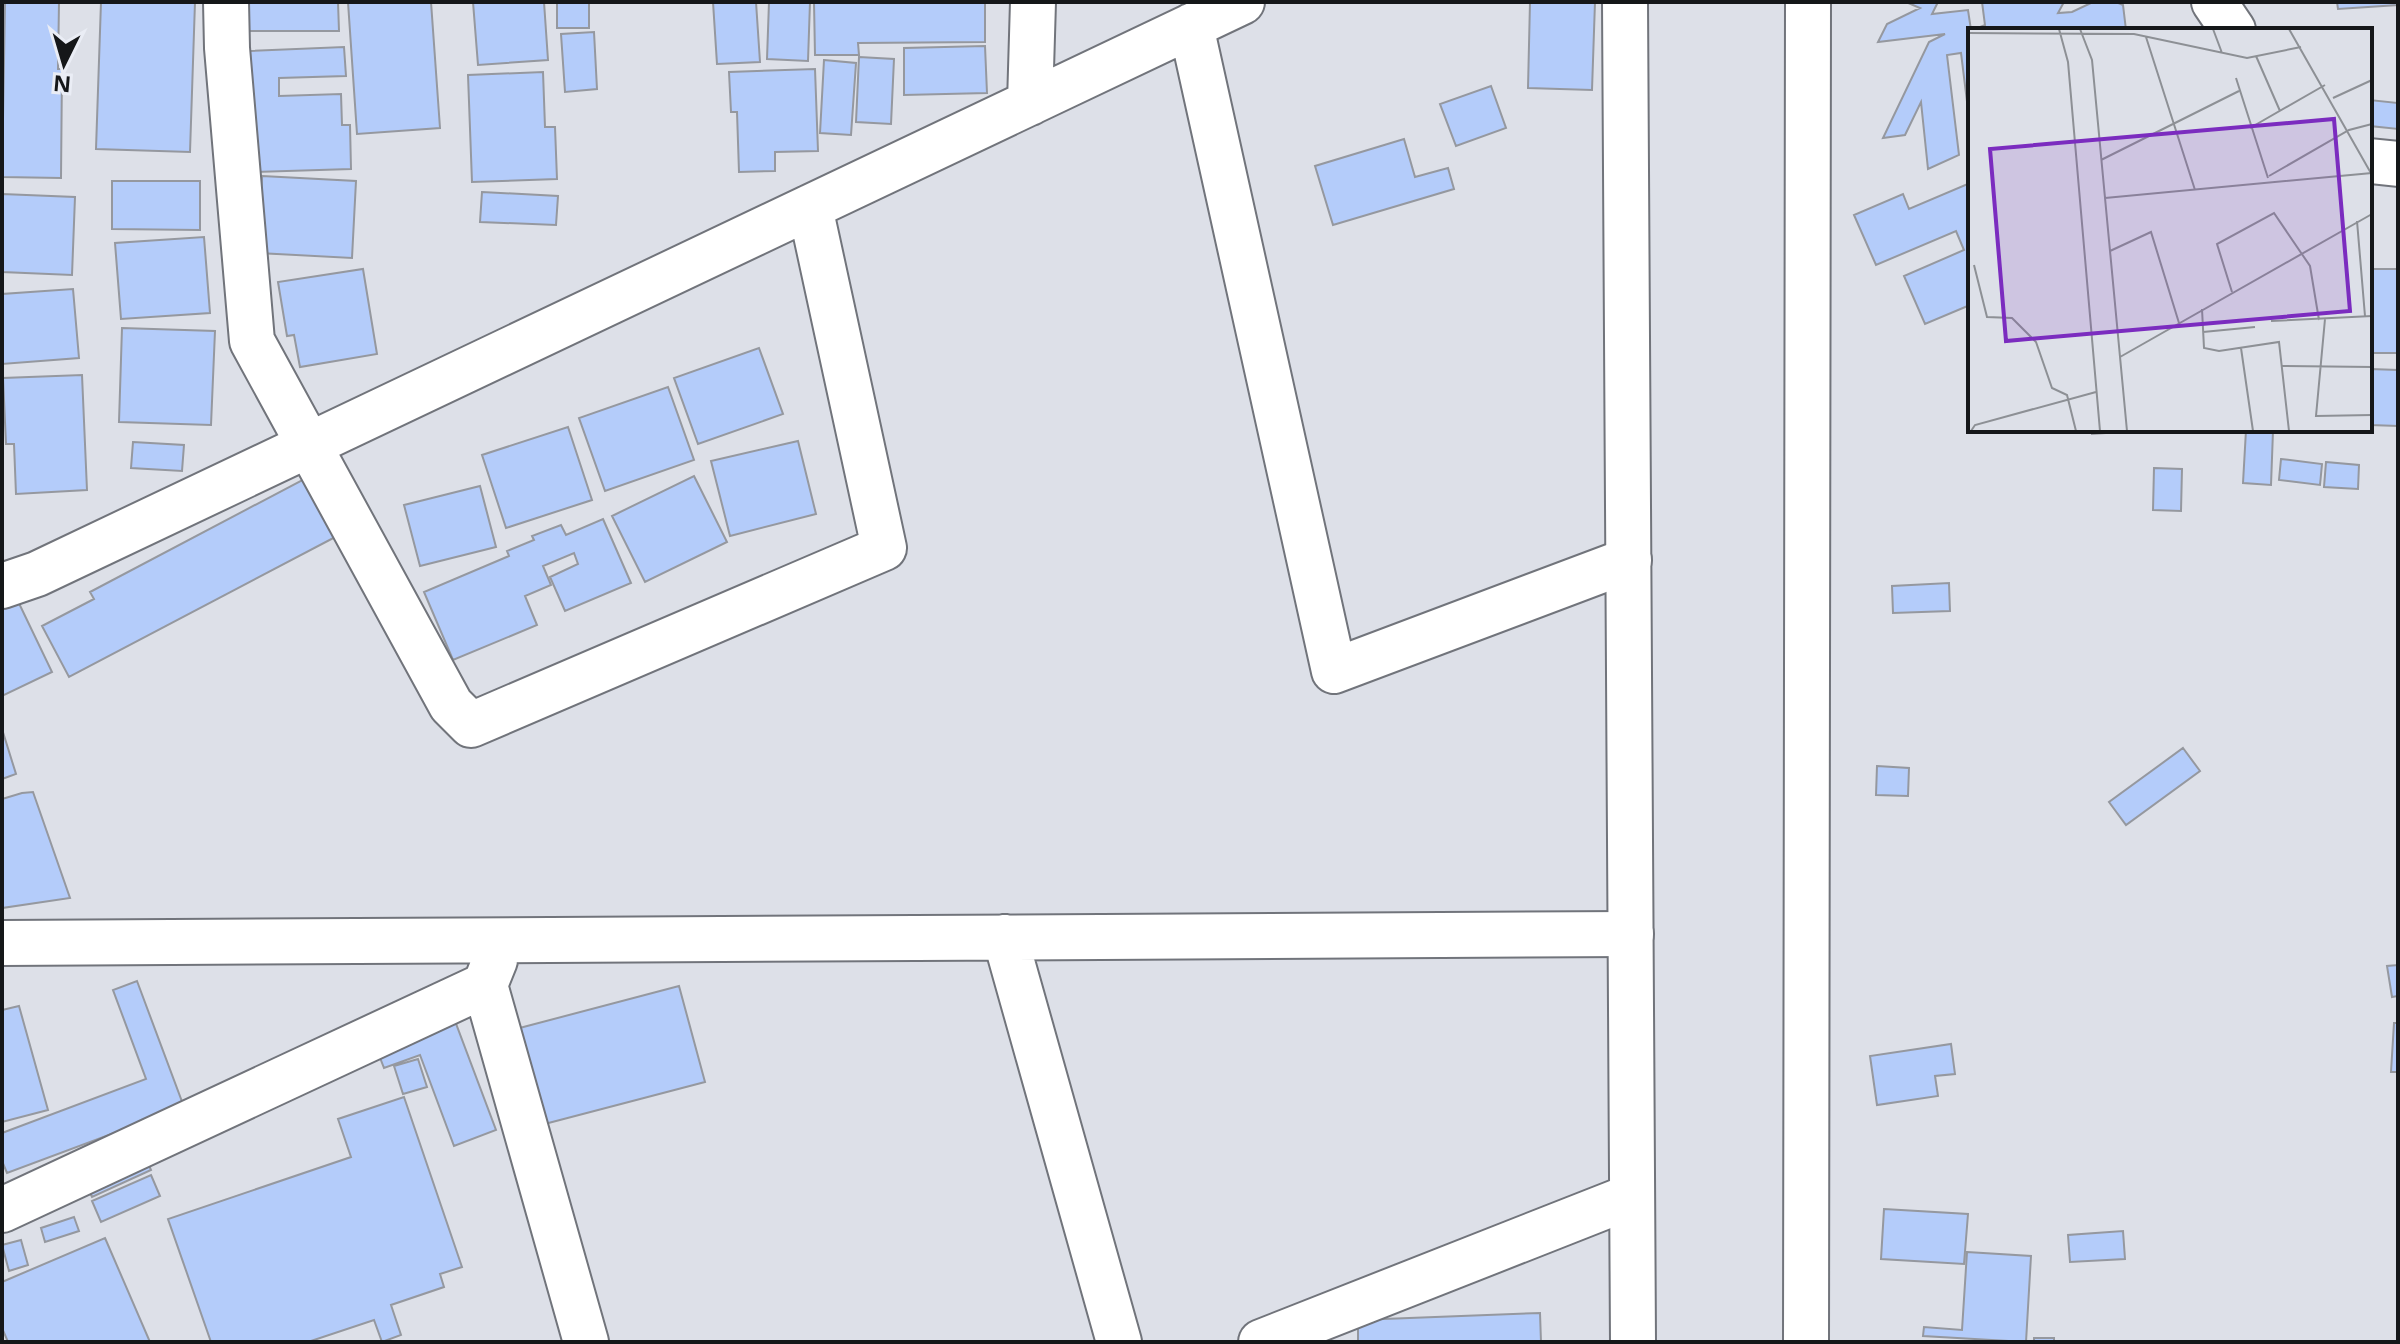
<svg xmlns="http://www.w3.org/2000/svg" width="2400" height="1344" viewBox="0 0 2400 1344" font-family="'Noto Sans',sans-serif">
  <rect width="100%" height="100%" fill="#dde0e8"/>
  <!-- building -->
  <path fill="#b4ccfa" stroke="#95989f" stroke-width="2" d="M5,2H59L58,69H62L61,178L2,177Z
    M101,2H195L190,152L96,149Z
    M247,2H338L339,31H248Z
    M348,2H431L440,128L357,134Z
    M473,2H544L548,60L478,65Z
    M557,2H589V28H557Z
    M713,2H756L760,62L717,64Z
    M769,2H810L808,61L767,59Z
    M814,2H985V42L858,43L859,55H815Z
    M1530,2H1595L1592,90L1528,88Z
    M1906,2H1938L1932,14L1968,10L1971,30L1970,126L1961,53L1947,55L1959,155L1928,169L1921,102L1905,135L1883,138L1929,42L1945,34L1878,42L1887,24L1920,8Z
    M1982,2H2064L2058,13L2072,12L2093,2H2116L2123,5L2126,30H1973L1985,25Z
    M2337,2H2398V5L2338,9Z
    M594,32L597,89L565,92L561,34Z
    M985,46L987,93L904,95V48Z
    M344,47L346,76L279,78V96L341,94L342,125H350L351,169L255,172L250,51Z
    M859,57L894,59L891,124L856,122Z
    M824,60L856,63L851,135L820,133Z
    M815,69L818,151L775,152V171L739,172L737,112H731L729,72Z
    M543,72L545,127H555L557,179L472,182L468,75Z
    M1491,86L1506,128L1456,146L1440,104Z
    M2398,91V129L2370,126V100L2397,103Z
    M1404,139L1415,177L1448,168L1454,189L1333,225L1315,166Z
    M262,176L356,181L352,258L258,253Z
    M112,181H200V230L112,229Z
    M1970,183V305L1925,324L1904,276L1964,250L1956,231L1876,265L1854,215L1903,194L1909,209Z
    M482,192L558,196L556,225L480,222Z
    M2,194L75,197L72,275L2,272Z
    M204,237L210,313L121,319L115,243Z
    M363,269L377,354L300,367L294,335L287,336L278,282Z
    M2370,269H2398V353H2370Z
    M73,289L79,358L2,364V294Z
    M122,328L215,331L211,425L119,422Z
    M759,348L783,414L698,444L674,378Z
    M2370,369L2398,370V426L2370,425Z
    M82,375L87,490L16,494L14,444H6L3,378Z
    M668,387L694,460L605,491L579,418Z
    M568,427L592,500L506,528L482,455Z
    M2092,430H2151L2092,434Z
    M2246,430L2273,431L2271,485L2243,483Z
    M798,441L816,514L730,536L711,461Z
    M133,442L184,445L182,471L131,468Z
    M2281,459L2322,464L2320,485L2279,480Z
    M2326,462L2359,465L2358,489L2324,487Z
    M2154,468L2182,469L2181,511L2153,510Z
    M310,476L341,534L69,677L42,626L94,599L90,592Z
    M694,476L727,542L645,582L612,516Z
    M480,486L496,547L420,566L404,505Z
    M603,519L631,583L565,611L550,577L578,564L574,553L543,566L551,585L525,596L537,625L453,660L424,592L509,556L507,551L534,540L532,536L561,525L566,535Z
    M1949,583L1950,611L1893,613L1892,586Z
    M15,595L52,672L2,696V601Z
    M2,729L16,774L2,779Z
    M2183,748L2200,771L2126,825L2109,802Z
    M1877,766L1909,768L1908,796L1876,795Z
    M33,792L70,898L2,908V799L22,793Z
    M2398,965V996L2392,997L2387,966Z
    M137,981L184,1107L7,1173L2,1161V1133L146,1079L113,990Z
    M679,986L705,1082L537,1126L512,1030Z
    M19,1006L48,1110L2,1122V1010Z
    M452,1013L496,1130L454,1146L420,1055L384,1068L374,1042Z
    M2394,1023H2398V1072H2391Z
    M1951,1044L1955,1074L1935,1076L1938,1096L1877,1105L1870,1056Z
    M418,1059L427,1087L403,1094L394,1066Z
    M404,1097L462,1267L440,1274L444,1287L391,1305L401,1335L382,1342L374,1320L308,1342H211L168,1219L351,1157L338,1119Z
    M142,1149L151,1170L92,1197L82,1176Z
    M151,1175L160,1196L101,1222L92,1201Z
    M1884,1209L1968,1214L1964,1264L1881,1259Z
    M74,1217L79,1231L45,1242L41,1228Z
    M2123,1231L2125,1259L2070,1262L2068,1235Z
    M105,1238L150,1342H8L2,1328V1282Z
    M21,1240L28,1265L9,1271L2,1245Z
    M1967,1252L2031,1256L2026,1342L1923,1336L1924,1327L1962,1330Z
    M1540,1313L1541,1342H1358V1320Z
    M2034,1338H2054V1342H2034Z"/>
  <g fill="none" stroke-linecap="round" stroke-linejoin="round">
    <!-- minor casing -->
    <g stroke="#71747b" stroke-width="48">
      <path id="minor" d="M226,2L227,48L252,341L451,705L471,725L884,548L810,207
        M2214,2L2233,30
        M1191,26L1334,671L1629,560
        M1030,103L1033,2
        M2370,161L2398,164
        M2,586L37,574L1242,2
        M1005,937L1119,1342
        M2,943L1631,934
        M495,960L485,985L586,1342
        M2,1210L485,985
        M1261,1342L1632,1196"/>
    </g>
    <!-- major casing -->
    <g stroke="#71747b" stroke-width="48">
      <path id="major" d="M1625,2L1633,1342
        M1806,1342L1808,2"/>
    </g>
    <!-- minor -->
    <use href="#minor" stroke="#fff" stroke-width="44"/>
    <!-- major -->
    <use href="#major" stroke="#fff" stroke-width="44"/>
  </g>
  <!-- overview -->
  <g transform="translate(1968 28)">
    <rect width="404" height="404" fill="#dde0e8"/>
    <path fill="none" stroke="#8d9095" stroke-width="2" d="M91,1L100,34L132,403M112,1L124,32L159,403M245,1L254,25M321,1L404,147M0,5L166,6L279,30L333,19M178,9L227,162M288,28L312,83M268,50L300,150M365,70L404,52M282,100L357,57M133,132L271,63M301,148L381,102L404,96M137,170L404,145M389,193L397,288M142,223L183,204L211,295M6,237L19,289L44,290L68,314L84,360L99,367L108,403M264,264L249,216L306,185L342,238L351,292M234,281L236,320L251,323L311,314L321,403M357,291L348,388L404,387M303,293L404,288M235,304L287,299M273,320L285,403M152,329L404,186M314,338L404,339M3,403L7,397L128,364"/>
    <path fill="#7b2cbf" fill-opacity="0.15" stroke="#7b2cbf" stroke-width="4" d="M366,91L382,283L38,313L22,121Z"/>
    <rect width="404" height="404" fill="none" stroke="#151719" stroke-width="4"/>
  </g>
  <!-- border -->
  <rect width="2400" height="1344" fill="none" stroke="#151719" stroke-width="8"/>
  <!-- north arrow -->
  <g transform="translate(64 64) rotate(185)" stroke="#eaedf5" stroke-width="6" paint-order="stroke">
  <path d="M0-6L14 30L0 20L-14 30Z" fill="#151719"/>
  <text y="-12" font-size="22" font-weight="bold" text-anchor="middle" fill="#151719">N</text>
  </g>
</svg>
